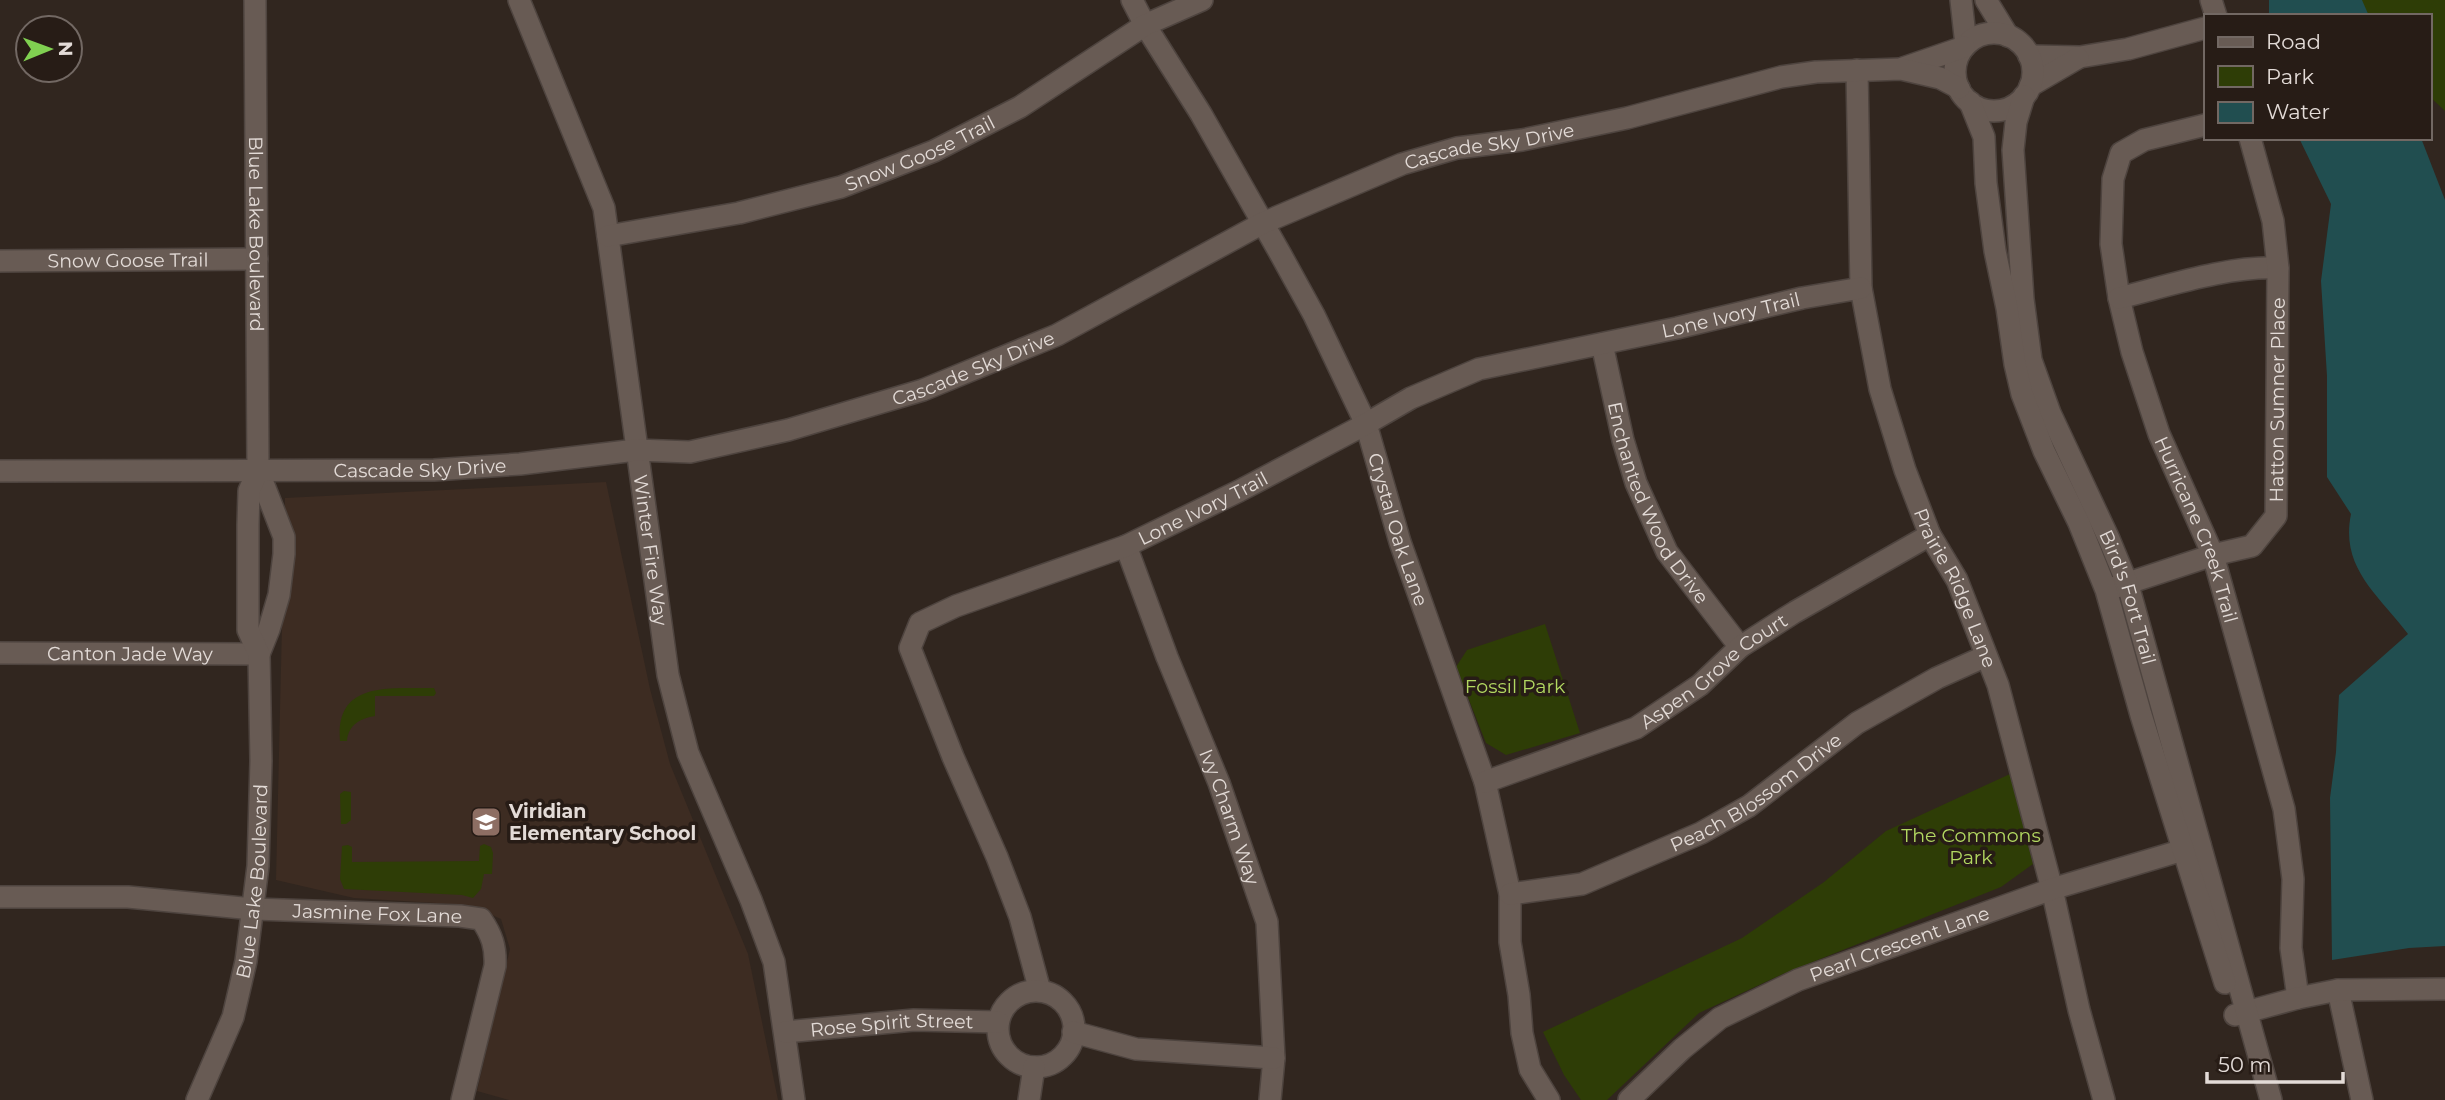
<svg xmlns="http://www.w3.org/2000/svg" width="2445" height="1100" viewBox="0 0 2445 1100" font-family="Montserrat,sans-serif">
  <rect width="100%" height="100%" fill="#31261f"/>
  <!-- built -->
  <path fill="#3d2c22" d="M606,482L650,689L670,764L748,954L778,1100H509L477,1091L510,949L501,919L469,905L354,898L276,880L285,498Z"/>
  <!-- green -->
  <path fill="#2e3d06" d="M2361,0H2445V111L2429,96V16H2368Z
    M1545,624L1580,733L1506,755L1486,743L1456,667L1467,650Z
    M434,688L436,693L434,696H375V716C361,718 348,725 347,741H340C335,680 391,689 434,688Z
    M2010,774L2033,864L2001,887L1785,973L1699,1013L1607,1100H1581L1564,1075L1543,1032L1742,938L1824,882L1886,831Z
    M344,791L351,792V820L346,824H341L340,794Z
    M484,844L491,847L493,853L492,874H484L481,889L473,898L462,895L344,889L340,879L342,846L348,845L352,847V862L479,861L480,846Z"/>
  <!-- water -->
  <path fill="#214e50" d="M2269,0H2362L2369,16H2269Z
    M2299,138H2421L2445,200V946L2409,948L2332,960L2330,798L2336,752L2339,695L2408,634C2378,594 2340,568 2351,514L2327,477V376L2321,281L2331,204Z"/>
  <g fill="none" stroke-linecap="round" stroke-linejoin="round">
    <!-- minor casing -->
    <g stroke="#4e443f" stroke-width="24">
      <g id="minor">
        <path id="s1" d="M519,0L604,208L668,675L688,753L751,900L774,962L794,1100"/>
        <path id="s2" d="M1132,0L1145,25L1201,114L1281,255L1314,315L1366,424L1400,542L1485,782L1510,894V942L1519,995L1522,1033L1530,1069L1549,1100"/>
        <path d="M2211,0L2216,16"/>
        <path d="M2029,56L2080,57L2128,49L2205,28"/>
        <path id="s3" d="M1857,70L1861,288L1880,389L1905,470L1930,535L1957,580L1998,685L2052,889L2079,1010L2104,1100"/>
        <path d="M2030,86L2078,58"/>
        <path id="s4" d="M2205,125L2144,140L2121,153L2113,179L2111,244L2119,298L2132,352L2159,434L2213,555L2284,809L2293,879L2291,948L2298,998"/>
        <path id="s5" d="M608,236L739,213L841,187L934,151L1020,107L1145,25L1202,0"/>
        <path id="s6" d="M0,261L257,259"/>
        <path d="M2119,298C2168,286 2227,266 2278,268"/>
        <path id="s7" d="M1602,344L1623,440L1636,483L1667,552L1740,647"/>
        <path d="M258,470L284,537V554L279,595L269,629L259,654"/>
        <path id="s8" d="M1126,546L1167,657L1219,783L1267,922L1274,1058L1270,1100"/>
        <path id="s9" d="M2110,589L2213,555L2252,546L2276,516L2278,268L2273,221L2250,138"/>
        <path id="s10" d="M0,653L259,654"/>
        <path id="s11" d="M1485,782L1636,728L1700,685L1740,647L1795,612L1930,535"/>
        <path id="s12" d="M1510,894L1582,884L1701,833L1749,806L1857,723L1937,678L1986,656"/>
        <path id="s13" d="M0,897H128L253,909L460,916L481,919C492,935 496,947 495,966L462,1100"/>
        <path d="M2338,990L2362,1100"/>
        <path id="s14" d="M1040,991L1020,917L997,857L953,757L910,648L920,623L956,606L1126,546L1239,491L1366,424L1411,398L1479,369L1677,328L1802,298L1861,288"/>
        <circle cx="1036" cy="1029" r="38"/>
        <path d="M2235,1015L2298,998L2338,990L2445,989"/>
        <path id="s15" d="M785,1032L914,1020L998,1022"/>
        <path d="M1073,1032L1136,1049L1274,1058"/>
        <path id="s16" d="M197,1100L233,1017L246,961L258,866L261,761L259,654L248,630V525L249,491L258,470"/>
        <path d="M1029,1100L1034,1067"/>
        <path id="s17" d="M1629,1100L1682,1049L1720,1018L1798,980L2052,889L2200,845"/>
      </g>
    </g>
    <!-- tertiary casing -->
    <g stroke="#4e443f" stroke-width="24">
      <g id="tertiary">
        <path id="s18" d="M255,0L258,470"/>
        <path d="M1961,0L1966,45"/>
        <path d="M1986,0L2008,36"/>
        <circle cx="1994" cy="72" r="39"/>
        <path d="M1903,68L1964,47"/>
        <path id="s19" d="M2024,96L2016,122L2013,150L2023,299L2031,360L2050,413L2109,539L2128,585L2271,1100"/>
        <path d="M1970,102L1984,137L1986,183L1995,251L2007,308L2015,364L2022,394L2044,451L2079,523L2106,590L2141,715L2225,983"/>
        <path id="s20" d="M0,471L434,470L520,464L636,450L690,452L788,430L923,390L1057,335L1263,223L1402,164L1457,148L1522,140L1627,118L1781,77L1816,72L1901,69L1940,78L1959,88"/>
      </g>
    </g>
    <!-- minor -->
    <use href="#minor" stroke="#685b54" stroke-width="21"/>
    <!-- tertiary -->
    <use href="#tertiary" stroke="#685b54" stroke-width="21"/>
  </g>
  <!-- icons -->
  <defs>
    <g id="school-square" transform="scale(1.575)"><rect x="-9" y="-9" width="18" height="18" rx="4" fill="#8d6e63" stroke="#271c16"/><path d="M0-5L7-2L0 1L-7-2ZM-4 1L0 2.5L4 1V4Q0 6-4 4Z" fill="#fff"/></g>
  </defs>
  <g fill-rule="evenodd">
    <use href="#school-square" x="486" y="822"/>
  </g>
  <g text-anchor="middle" stroke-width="7" stroke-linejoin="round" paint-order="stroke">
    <!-- street labels -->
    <g font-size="19" fill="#e3dbd7" stroke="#271c16">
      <text dy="7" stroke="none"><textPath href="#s20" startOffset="1552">Cascade Sky Drive</textPath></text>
      <text dy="7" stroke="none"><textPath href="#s5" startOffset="324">Snow Goose Trail</textPath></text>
      <text dy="7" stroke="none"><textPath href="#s18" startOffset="234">Blue Lake Boulevard</textPath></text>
      <text dy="7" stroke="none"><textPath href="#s6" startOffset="128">Snow Goose Trail</textPath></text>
      <text dy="7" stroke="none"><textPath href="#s14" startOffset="1267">Lone Ivory Trail</textPath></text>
      <text dy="7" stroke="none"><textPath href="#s20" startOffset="987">Cascade Sky Drive</textPath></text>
      <text dy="7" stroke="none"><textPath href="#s9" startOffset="303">Hatton Sumner Place</textPath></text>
      <text dy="7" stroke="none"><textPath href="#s20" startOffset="420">Cascade Sky Drive</textPath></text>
      <text dy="7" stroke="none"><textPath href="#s7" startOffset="170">Enchanted Wood Drive</textPath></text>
      <text dy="7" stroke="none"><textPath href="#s14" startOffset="700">Lone Ivory Trail</textPath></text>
      <text dy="7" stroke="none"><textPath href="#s2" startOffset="595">Crystal Oak Lane</textPath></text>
      <text dy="7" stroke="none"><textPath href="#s4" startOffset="481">Hurricane Creek Trail</textPath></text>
      <text dy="7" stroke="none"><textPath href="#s1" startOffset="570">Winter Fire Way</textPath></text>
      <text dy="7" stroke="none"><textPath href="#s3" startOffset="534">Prairie Ridge Lane</textPath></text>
      <text dy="7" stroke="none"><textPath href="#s19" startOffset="523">Bird's Fort Trail</textPath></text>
      <text dy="7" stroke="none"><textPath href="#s10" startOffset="130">Canton Jade Way</textPath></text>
      <text dy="7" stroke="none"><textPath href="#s11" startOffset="257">Aspen Grove Court</textPath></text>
      <text dy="7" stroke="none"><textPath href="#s12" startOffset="270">Peach Blossom Drive</textPath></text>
      <text dy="7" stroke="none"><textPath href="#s8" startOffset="290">Ivy Charm Way</textPath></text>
      <text dy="7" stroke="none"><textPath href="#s16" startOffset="228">Blue Lake Boulevard</textPath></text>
      <text dy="7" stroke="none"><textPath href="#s13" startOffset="378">Jasmine Fox Lane</textPath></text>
      <text dy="7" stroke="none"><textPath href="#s17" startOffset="317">Pearl Crescent Lane</textPath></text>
      <text dy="7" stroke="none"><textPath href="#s15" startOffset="107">Rose Spirit Street</textPath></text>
    </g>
    <!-- park labels -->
    <g font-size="19" fill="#b2d861" stroke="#271c16">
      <text x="1515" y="693">Fossil Park</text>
      <text x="1971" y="842">The Commons<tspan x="1971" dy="22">Park</tspan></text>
    </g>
    <!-- poi labels -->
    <g font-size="19" font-weight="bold" fill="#e3dbd7" stroke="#271c16" text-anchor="start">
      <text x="509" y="818">Viridian<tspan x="509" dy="22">Elementary School</tspan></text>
    </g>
  </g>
  <!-- legend -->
  <rect x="2204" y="14" width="228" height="126" fill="#271c16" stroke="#726863" stroke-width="2"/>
  <rect x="2218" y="37" width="35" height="10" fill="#685b54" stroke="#726863" stroke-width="2"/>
  <text x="2266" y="49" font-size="21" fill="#e3dbd7">Road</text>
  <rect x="2218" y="66" width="35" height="21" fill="#2e3d06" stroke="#726863" stroke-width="2"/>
  <text x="2266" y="84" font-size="21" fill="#e3dbd7">Park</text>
  <rect x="2218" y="102" width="35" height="21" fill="#214e50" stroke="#726863" stroke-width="2"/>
  <text x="2266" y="119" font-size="21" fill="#e3dbd7">Water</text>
  <!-- north arrow -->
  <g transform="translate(49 49) rotate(89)"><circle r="33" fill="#271c16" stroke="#726863" stroke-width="2"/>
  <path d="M0-5L12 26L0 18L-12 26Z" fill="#80d051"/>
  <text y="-10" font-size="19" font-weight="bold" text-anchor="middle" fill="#e3dbd7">N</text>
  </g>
  <!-- scale -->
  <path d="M2207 1072v10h136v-10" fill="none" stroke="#e3dbd7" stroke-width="3.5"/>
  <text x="2218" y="1072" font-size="21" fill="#e3dbd7" stroke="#271c16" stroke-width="5" paint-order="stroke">50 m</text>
</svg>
